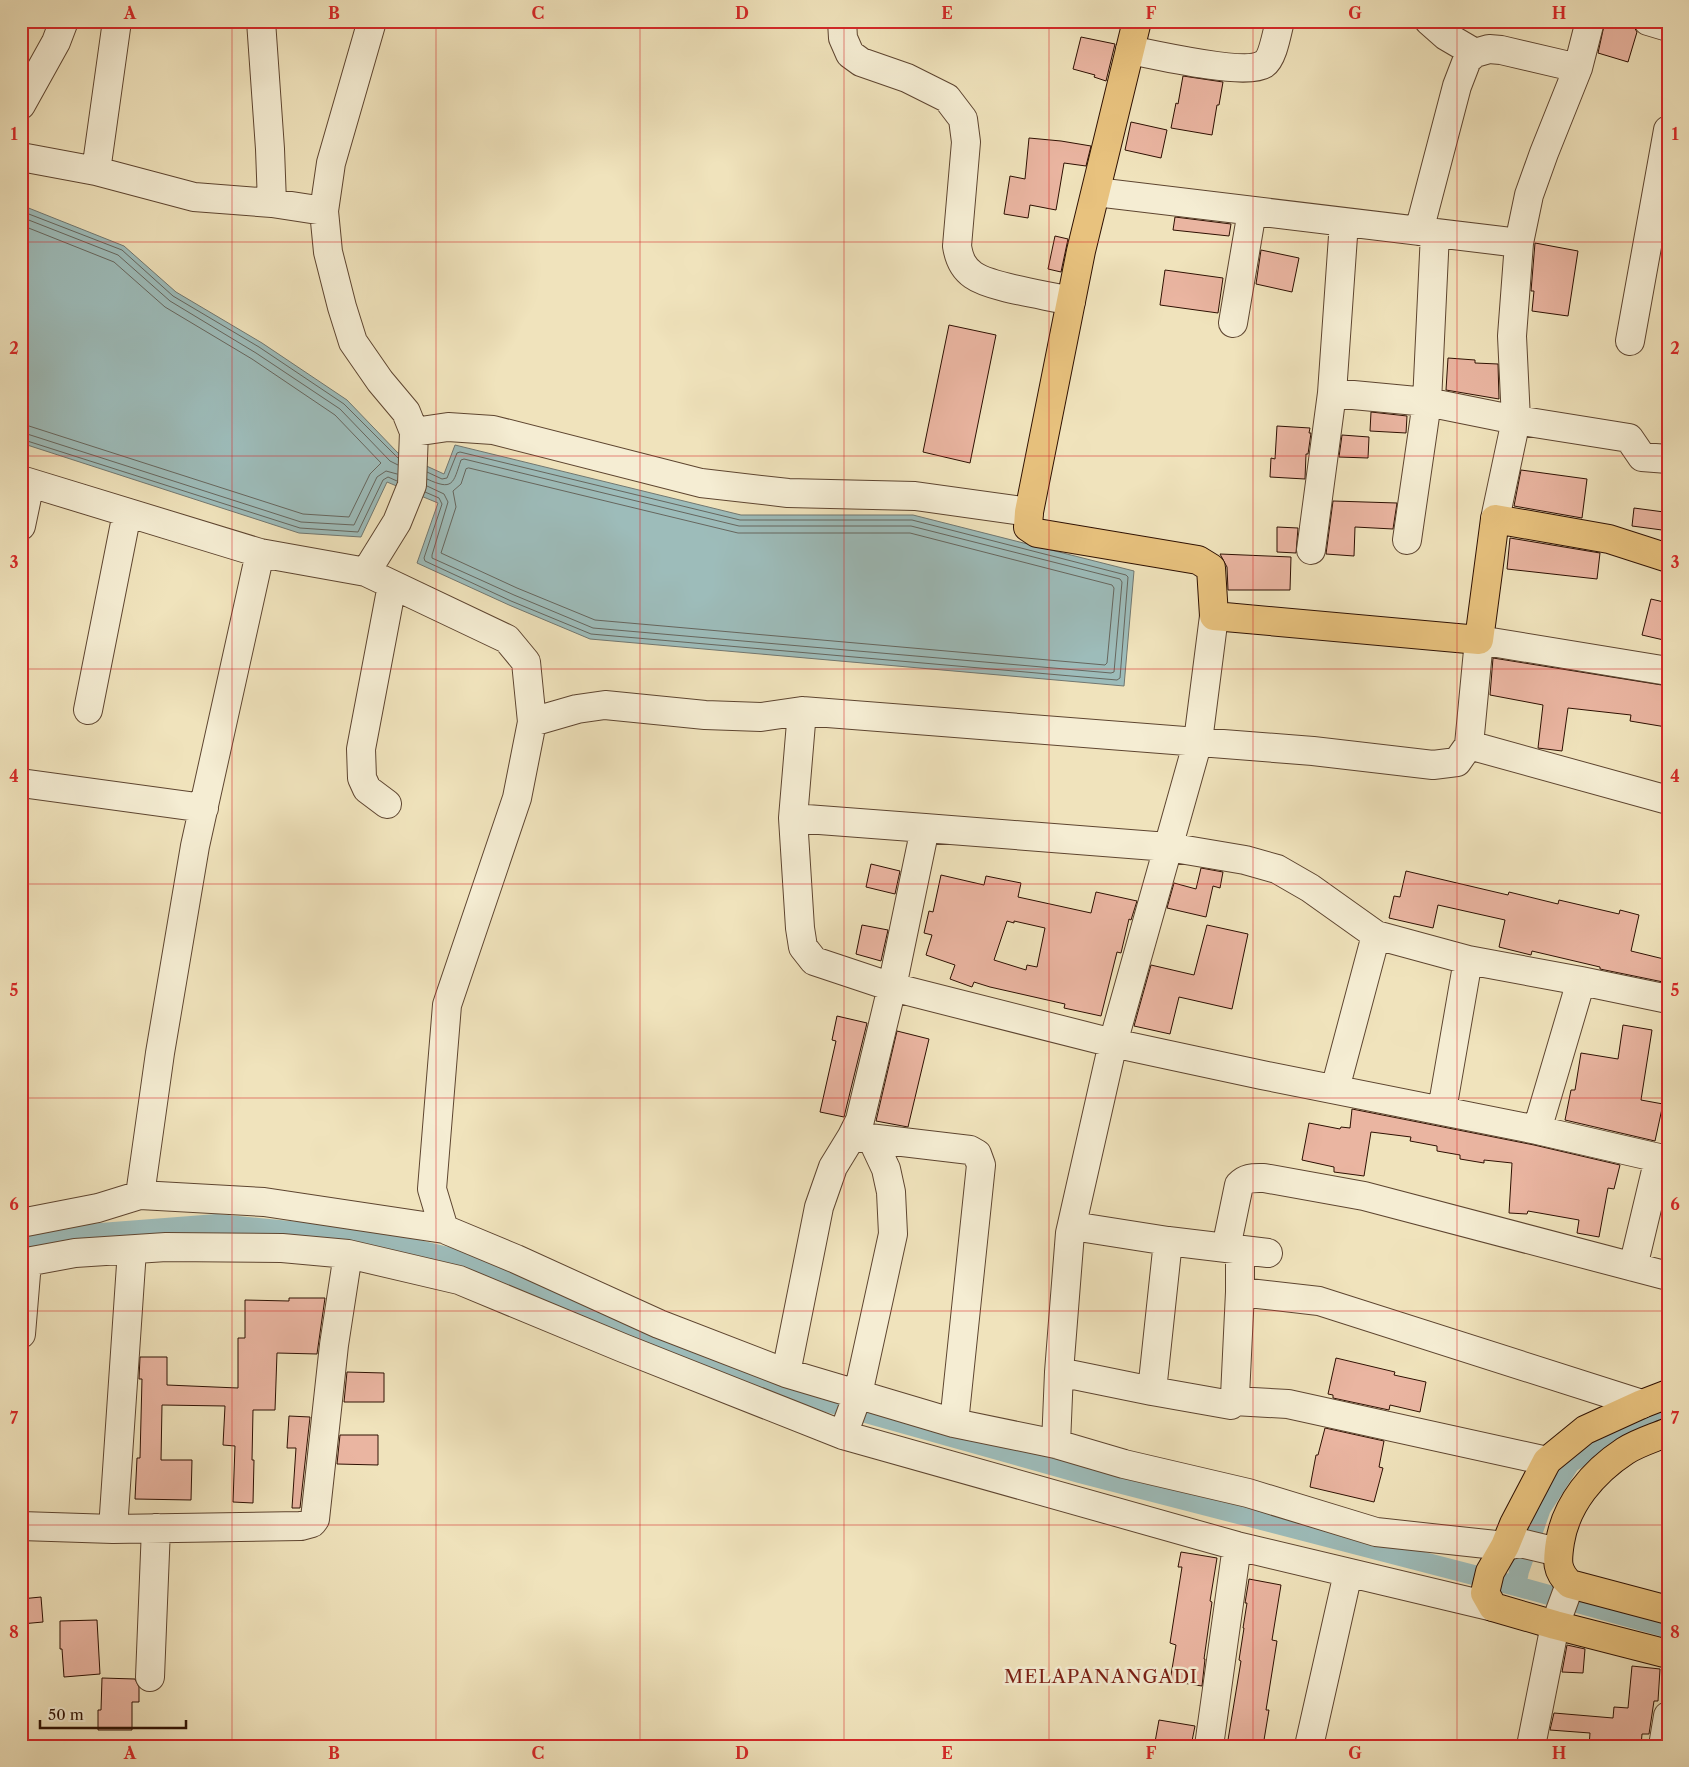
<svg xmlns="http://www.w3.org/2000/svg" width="1689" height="1767" viewBox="0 0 1689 1767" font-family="'Libre Caslon Text',serif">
  <rect width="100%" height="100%" fill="#f0e3bc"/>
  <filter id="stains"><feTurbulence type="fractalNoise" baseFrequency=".004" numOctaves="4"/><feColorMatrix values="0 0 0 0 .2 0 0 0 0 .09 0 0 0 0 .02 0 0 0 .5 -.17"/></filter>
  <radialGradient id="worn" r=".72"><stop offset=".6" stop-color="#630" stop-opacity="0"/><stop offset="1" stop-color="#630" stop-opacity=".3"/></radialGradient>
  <!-- water -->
  <path fill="#9dbcba" stroke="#717770" d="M21,205L124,246L176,292L262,343L347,400L398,453L444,474L455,445L741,515H913L1134,571L1124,686L590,639L509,605L417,563L438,503L387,482L361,537L299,533L21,443Z"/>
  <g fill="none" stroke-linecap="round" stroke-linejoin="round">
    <!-- shore -->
    <path stroke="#66665e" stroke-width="1" d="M21,211L122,250L173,296L259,347L344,404L398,458
      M21,217L118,255L170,301L256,353L340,409L390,461L398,465
      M21,225L114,262L165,307L252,359L335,415L381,463L370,474L349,517L303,514L29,426L21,425
      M21,432L301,522L354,525L377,477L386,471L397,474
      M21,439L300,528L358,532L383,480L388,477L397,481
      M469,468L738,533H910L1112,585L1114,588L1107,663L1105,665L595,620L517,588L441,553L456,507L453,491L461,484L466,469Z
      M427,486L444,494L448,502L432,555V558L514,595L593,628L1111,673L1114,672L1122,582L1120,579L911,526H739L464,459L461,460C453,484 453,491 427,479
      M425,492L439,498L442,504L424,558L425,561L511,601L591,634L1117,680L1120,678L1128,577L1126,575L912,520H740L460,452L457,453L447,478L442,479L427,472"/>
    <!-- canal -->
    <path stroke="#9dbcba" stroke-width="20" d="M21,1243L62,1236L217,1224L373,1239L464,1261L759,1383L1080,1473L1516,1586L1668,1628
      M1516,1586L1519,1571L1541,1508L1570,1463L1623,1431L1668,1413"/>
  </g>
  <!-- building -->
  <path fill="#eab5a1" stroke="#2e1002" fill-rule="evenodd" d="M1605,21H1615L1634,27L1637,32L1628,62L1598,53Z
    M1081,37L1115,44L1106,81L1094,77L1095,75L1073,69Z
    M1183,76L1223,82L1219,105H1217L1212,135L1171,128L1176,103L1178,104Z
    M1131,122L1167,130L1161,158L1125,150Z
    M1029,138L1061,141L1091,146L1086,166L1064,163L1056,210L1030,205L1028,218L1004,214L1010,176L1025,179Z
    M1175,217L1231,224L1229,236L1173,230Z
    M1055,236L1068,239L1061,272L1048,269Z
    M1535,243L1578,251L1568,316L1532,311L1534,291H1531Z
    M1261,250L1299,258L1292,292L1256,284Z
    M1165,270L1223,278L1218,313L1160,305Z
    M949,325L996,335L970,463L923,452Z
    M1448,358L1475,360V363L1498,364L1499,399L1446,390Z
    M1371,412L1407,416L1406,433L1370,431Z
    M1277,426L1310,428L1309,433H1311L1308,454H1306L1305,479L1270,477L1271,458L1275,459Z
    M1342,435L1369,437L1368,458L1339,457Z
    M1521,470L1587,479L1582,518L1514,506Z
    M1333,501L1397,503L1393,529L1355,527L1354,556L1326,554Z
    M1634,508L1664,512L1662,530L1632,526Z
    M1277,527L1298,528L1296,553L1277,552Z
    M1510,538L1600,553L1597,579L1507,569Z
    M1220,554L1291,557L1290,590H1228L1227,567Z
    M1651,599L1668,603V641L1642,635Z
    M1493,658L1668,686V716L1666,727L1630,721L1631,715L1568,708L1562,751L1538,748L1543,705L1490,695Z
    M871,864L900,871L895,894L866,887Z
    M1201,868L1223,872L1220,888L1213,886L1206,917L1167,908L1174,883L1196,889Z
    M1406,871L1508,895L1509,892L1558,904L1559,900L1619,914L1620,910L1639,915L1631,951L1668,960V983L1600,969V967L1532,951L1531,955L1499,947L1505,920L1438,905L1433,928L1389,918L1394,896L1400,897Z
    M941,875L984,885L986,876L1021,883L1018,897L1091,913L1096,892L1137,901L1131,920L1129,919L1121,953L1117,952L1101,1016L1064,1008L1065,1004L990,987L974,982L972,987L950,979L955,965L926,955L932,935L924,933L929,911L933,912ZM1007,921L1014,923V921L1045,928L1037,967L1027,965L1026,970L994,960Z
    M862,925L888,930L881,961L856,954Z
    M1207,925L1248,934L1232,1009L1179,997L1170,1034L1134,1026L1151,965L1194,975Z
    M837,1016L867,1023L844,1117L820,1112L836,1041L832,1040Z
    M1623,1025L1652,1030L1641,1100L1663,1104L1655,1141L1565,1120L1571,1090H1575L1581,1053L1618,1059Z
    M897,1031L929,1039L908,1127L876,1121Z
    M1352,1109L1534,1145L1620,1165L1614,1189L1608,1188L1599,1237L1577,1233L1579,1220L1528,1211L1527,1214L1509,1213L1512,1163L1484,1160V1163L1460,1159V1155L1437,1151V1146L1410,1141L1411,1137L1371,1132L1364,1176L1334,1172V1167L1302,1160L1309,1123L1340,1129L1341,1127L1350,1128Z
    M289,1298H325L317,1354L277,1353L275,1410H253L252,1460H254L253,1503L233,1502L235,1446L223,1445L225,1406L162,1405L161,1460H192L191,1500L135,1499L137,1458H140L142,1379H139L140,1357H167V1385L238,1388V1338H245V1300L289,1301Z
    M1336,1358L1395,1372L1394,1375L1426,1382L1420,1412L1390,1405L1389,1410L1333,1398V1395L1328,1394Z
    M347,1372L384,1373V1402H344Z
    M289,1416L310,1417L300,1508H292L296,1448H287Z
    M1325,1428L1384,1441L1379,1467L1383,1468L1374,1502L1310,1487L1316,1455H1318Z
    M340,1435H378V1465L337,1464Z
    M1181,1552L1217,1558L1210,1601L1212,1602L1204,1659H1205L1202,1686L1170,1681L1176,1645L1170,1643L1182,1567H1178Z
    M1249,1579L1281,1585L1272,1640L1277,1641L1266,1710H1269L1263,1746H1227L1241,1661L1239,1660L1244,1628H1243L1247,1603H1245Z
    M41,1597L43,1622L21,1624V1599Z
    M97,1620L100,1674L64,1677L62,1649H60V1621Z
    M1567,1645L1585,1649L1583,1673L1562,1672Z
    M1632,1666L1660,1669L1658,1701H1654L1649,1734H1642L1641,1746H1589L1590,1733L1550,1730L1554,1713L1613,1718L1614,1707L1628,1708Z
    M102,1678L135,1679L139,1687V1702H132V1730H98V1710H101Z
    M1159,1720L1195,1726L1191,1746H1177L1155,1742Z"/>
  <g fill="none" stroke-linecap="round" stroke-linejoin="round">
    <!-- minor casing -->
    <g stroke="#5e4530" stroke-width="30">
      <path id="minor" d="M117,21L96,171L194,197L272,203L324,211
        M261,21L270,149L272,203
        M842,21L843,38L850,54L861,62L907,78L947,98L963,119L966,142L957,246C959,259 963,268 973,275C991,288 1047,295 1071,301
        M1429,21L1446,36L1475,53
        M1648,21L1668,27
        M1130,50C1155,55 1246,76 1264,64C1273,58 1277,32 1280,21
        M21,105L56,42L64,21
        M21,157L96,171
        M1096,192L1519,243
        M1419,231L1457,86L1467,60L1475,53L1489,49L1501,50L1578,68
        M1233,323L1252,211
        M1630,341L1668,130
        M1332,393L1427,402L1516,420L1629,438L1642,457L1668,459
        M414,432L448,427L493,430L701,483L788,493L915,496L1029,512
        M21,480L260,553L366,572L507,639L526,662L532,722L517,798L447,1005L432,1189L444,1229L516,1259L659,1324L786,1373L954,1423L1056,1444L1124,1464L1248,1493L1376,1532L1505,1546L1520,1543L1558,1552
        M1495,519L1516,420L1512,336L1519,243L1529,195L1544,153L1578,68L1590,21
        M21,526L30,483
        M1407,540L1427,402L1435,233
        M1311,550L1332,393L1344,222
        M366,572L397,522L412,485L414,432L406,412L380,381L353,342L342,307L328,252L324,211L331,163L372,21
        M88,710L127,513
        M532,722L577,709L605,705L705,715L761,717L802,711L1313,751L1433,765L1457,762L1469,745L1479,640L1668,671
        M1469,745L1668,800
        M21,783L204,808
        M387,804L367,789L362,778L361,749L392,585
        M793,818L800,928L803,947L814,961L892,987L1113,1043L1262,1075L1537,1130L1659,1158L1633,1267
        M925,828L1168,847L1245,860L1277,869L1310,888L1376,935L1335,1089
        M1376,935L1468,960L1581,981L1668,999
        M1442,1110L1468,960
        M1537,1130L1581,981
        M852,1136L970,1150L977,1154L981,1165L954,1423
        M140,1195L160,1053L195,846L260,553
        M21,1223L98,1208L140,1195L264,1202L444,1229
        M1070,1233L1113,1043L1198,741L1214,616
        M1226,1248L1239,1185C1246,1177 1254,1178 1264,1178L1364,1196L1668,1276
        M21,1263L75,1253L166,1247L282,1248L348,1254L459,1280L623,1348L843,1435L1237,1546L1493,1607
        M1240,1292L1319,1301L1642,1404
        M21,1334L27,1262
        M1059,1372L1152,1391L1231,1405L1235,1396L1240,1292V1250
        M786,1373L819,1207L833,1167L852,1136L860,1120L892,987L925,828L793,818L802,711
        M1152,1391L1168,1241
        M1234,1401L1288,1404L1547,1461
        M843,1435L858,1394L893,1234L891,1192L886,1169L872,1139
        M1056,1444L1059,1372L1070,1233L1075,1228L1079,1227L1168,1241L1268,1253
        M21,1526L113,1529L301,1526L312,1523L315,1519L334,1345L348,1254
        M113,1529L132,1250
        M150,1677L156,1528
        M1209,1746L1237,1546
        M1309,1746L1348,1573
        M1531,1746L1555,1625L1570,1584
        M1663,1746L1668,1716"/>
    </g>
    <!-- major casing -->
    <g stroke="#2e1002" stroke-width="30">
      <path id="major" d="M1137,21L1081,251L1029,512L1028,527L1037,533L1198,560L1211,568L1214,616L1479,640L1495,519L1609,539L1668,558
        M1668,1394L1642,1404L1585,1430L1547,1461L1514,1524L1505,1546L1490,1572L1485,1593L1493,1607L1555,1625L1668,1654
        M1668,1432C1654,1438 1637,1443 1625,1451C1593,1472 1566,1504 1560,1542C1557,1561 1556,1571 1570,1584L1668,1610"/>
    </g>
    <!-- minor -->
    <use href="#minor" stroke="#f5edd3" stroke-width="28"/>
    <!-- major -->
    <use href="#major" stroke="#e8c27e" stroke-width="28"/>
  </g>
  <!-- grid -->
  <path fill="none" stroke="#d62828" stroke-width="1" stroke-opacity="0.55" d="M232,21V1746M436,21V1746M640,21V1746M844,21V1746M1049,21V1746M1253,21V1746M1457,21V1746M21,242H1668M21,456H1668M21,669H1668M21,884H1668M21,1098H1668M21,1311H1668M21,1525H1668"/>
  <g text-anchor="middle" stroke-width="5" stroke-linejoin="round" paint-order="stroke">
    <!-- neighbourhood labels -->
    <g font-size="19" letter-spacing="1" fill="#7a1f14" stroke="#f5edd3">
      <text x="1101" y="1683">MELAPANANGADI</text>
    </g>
  </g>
  <!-- margin -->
  <rect width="1689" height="1767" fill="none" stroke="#f0e3bc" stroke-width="55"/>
  <!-- scale -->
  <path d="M40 1720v8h146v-8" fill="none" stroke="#2e1002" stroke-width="2.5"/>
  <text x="48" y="1720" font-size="15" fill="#2e1002" stroke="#f5edd3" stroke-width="4" paint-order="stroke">50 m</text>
  <rect x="28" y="28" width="1634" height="1712" fill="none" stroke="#d62828" stroke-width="2"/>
  <g font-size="16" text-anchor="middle" font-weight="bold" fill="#d62828">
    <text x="130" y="19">A</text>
    <text x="334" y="19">B</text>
    <text x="538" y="19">C</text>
    <text x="742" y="19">D</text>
    <text x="947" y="19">E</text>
    <text x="1151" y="19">F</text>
    <text x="1355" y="19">G</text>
    <text x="1559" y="19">H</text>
    <text x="14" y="140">1</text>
    <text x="1675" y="140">1</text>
    <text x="14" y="354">2</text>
    <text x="1675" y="354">2</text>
    <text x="14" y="568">3</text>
    <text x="1675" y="568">3</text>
    <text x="14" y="782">4</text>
    <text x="1675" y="782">4</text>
    <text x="14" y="996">5</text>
    <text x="1675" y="996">5</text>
    <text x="14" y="1210">6</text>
    <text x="1675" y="1210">6</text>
    <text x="14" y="1424">7</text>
    <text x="1675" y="1424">7</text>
    <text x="14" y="1638">8</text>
    <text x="1675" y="1638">8</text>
    <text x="130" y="1759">A</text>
    <text x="334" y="1759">B</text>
    <text x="538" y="1759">C</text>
    <text x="742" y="1759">D</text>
    <text x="947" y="1759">E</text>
    <text x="1151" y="1759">F</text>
    <text x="1355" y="1759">G</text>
    <text x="1559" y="1759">H</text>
  </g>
  <rect width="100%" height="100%" filter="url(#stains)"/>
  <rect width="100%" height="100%" fill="url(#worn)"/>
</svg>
